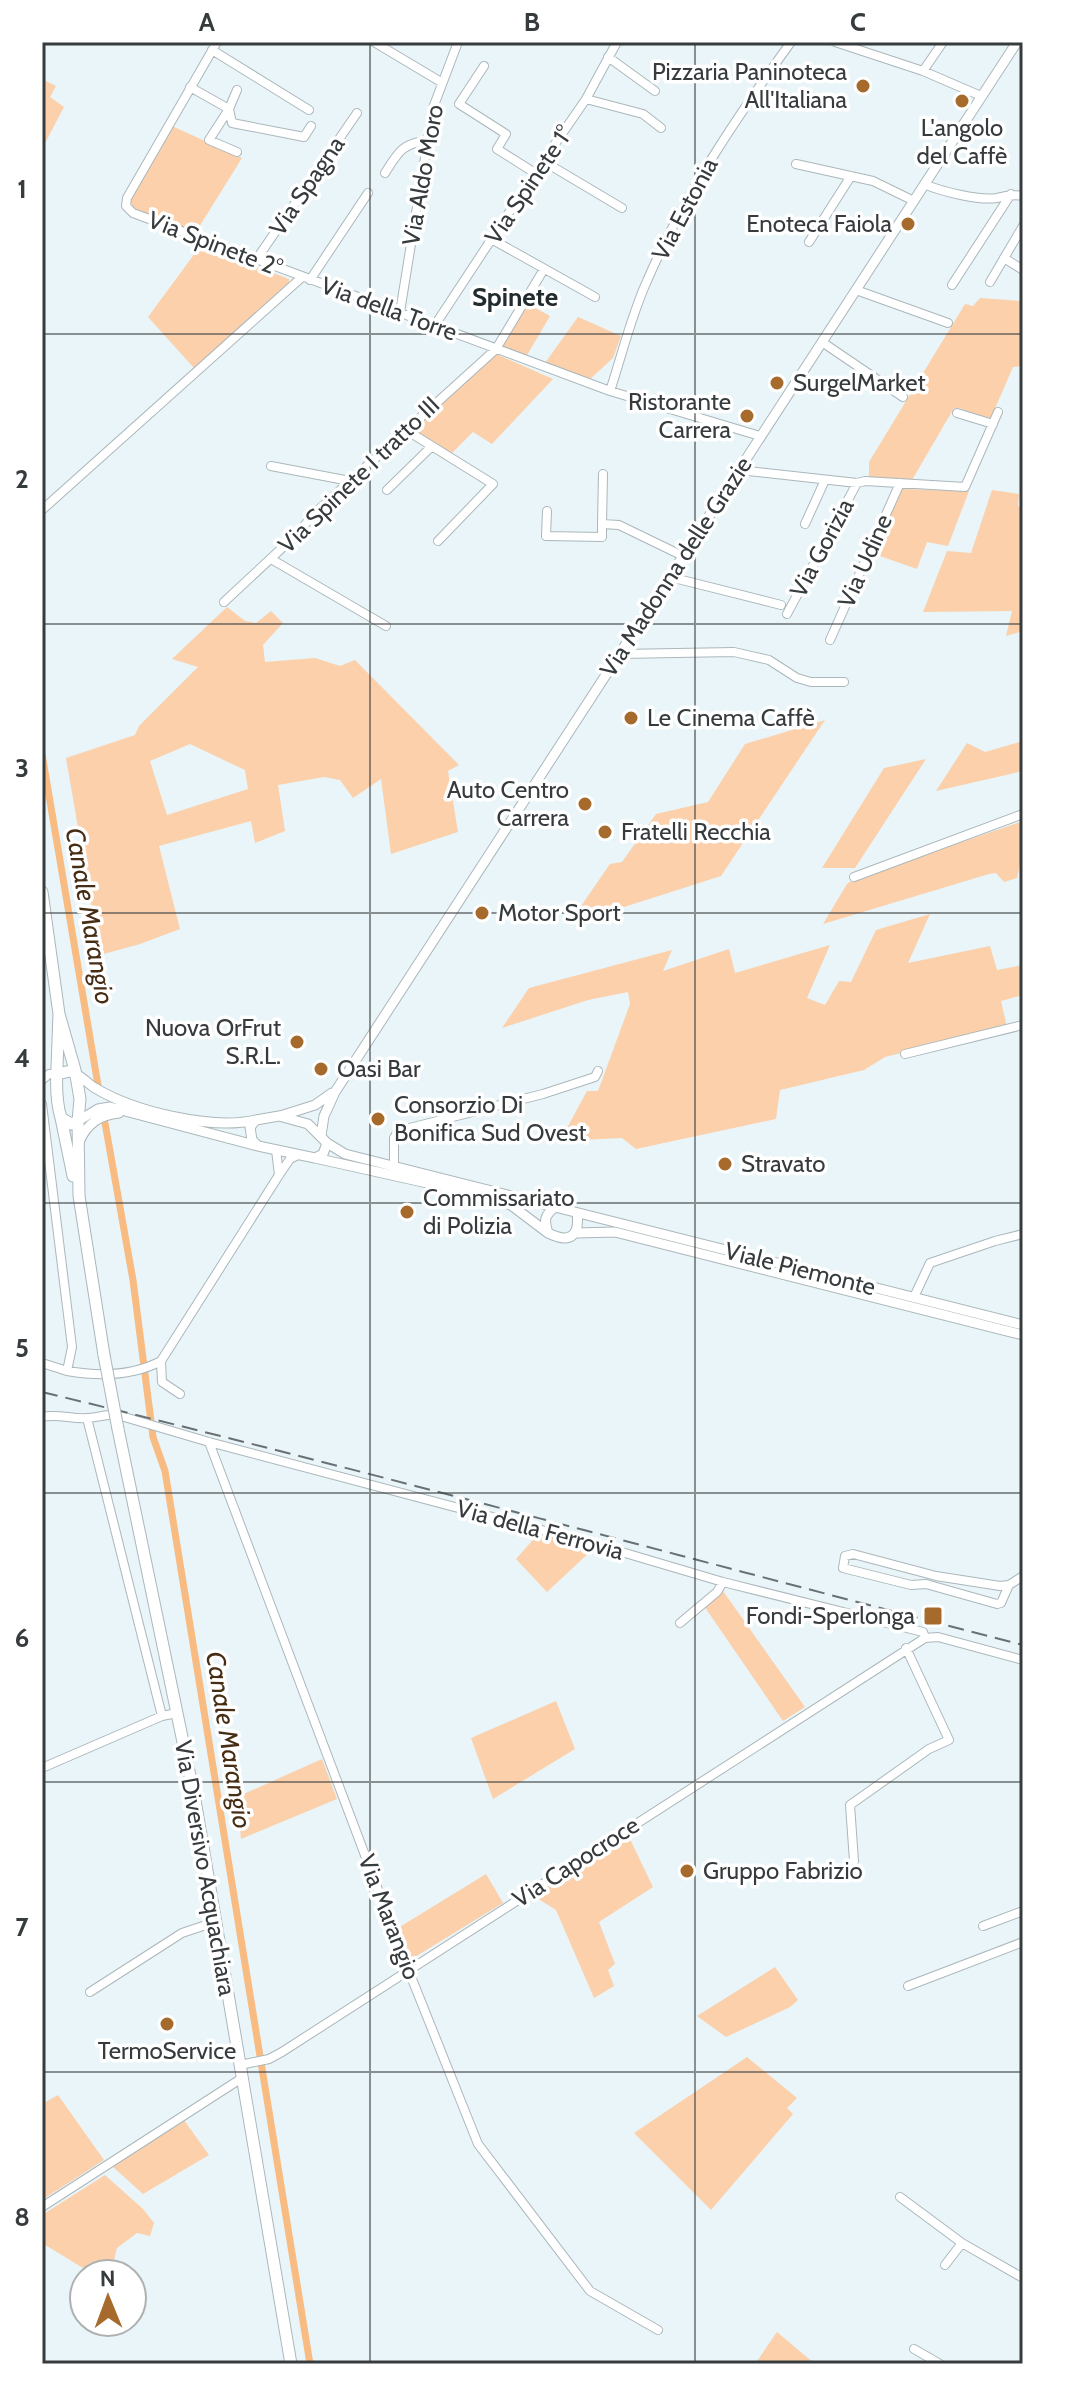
<svg xmlns="http://www.w3.org/2000/svg" width="1065" height="2406" viewBox="0 0 1065 2406" font-family="Cabin,sans-serif">
  <rect width="100%" height="100%" fill="#e9f5f9"/>
  <!-- green -->
  <path fill="#fbd0aa" fill-rule="evenodd" d="M42,79L56,86L50,97L64,107L42,149Z
    M172,126L242,158L196,232L133,210L130,199Z
    M201,245L289,279V284L194,368L148,317Z
    M1023,295V366L1013,367L990,420L959,408H954L912,480L869,477V462L965,304L973,306L980,298L1020,301Z
    M528,304L550,316L526,357L501,347Z
    M578,317L621,336L613,358L588,381L545,363Z
    M494,353L553,379L492,444L473,432L451,454L413,431Z
    M902,489L969,491L948,546L927,542L917,569L877,555V541Z
    M992,490L1019,494L1018,506L1023,509V631L1006,636L1012,611L923,612L947,551L971,553Z
    M227,607L245,621L256,623L271,611L283,623L263,645L265,662L315,658L340,666L355,660L459,765L448,771L458,832L391,854L381,779L353,798L340,780L324,777L278,785L285,831L255,843L251,821L159,846L180,929L140,944L100,955L66,758L135,735L139,726L198,667L172,659ZM190,744L245,770L248,789L167,815L150,761Z
    M825,720L721,876L568,925L610,864L622,862L656,814L708,802L745,744Z
    M1023,741V771L936,791L967,743L985,752Z
    M926,759L855,868H822L884,768Z
    M1023,821V850L1017,878L1004,882L996,873L989,874L823,924L847,884L854,879Z
    M930,914L908,963L990,946L997,970L1023,965V995L1001,1001L1007,1027L885,1057L864,1070L780,1090L776,1119L636,1149L622,1138L560,1141L587,1091H598L630,1004L628,992L588,1000L502,1028L529,988L672,950L663,971L729,949L735,973L830,945L807,998L825,1005L839,981L851,982L876,930Z
    M539,1533L593,1549L547,1592L516,1559Z
    M723,1591L805,1707L783,1721L704,1606Z
    M556,1701L575,1749L493,1799L471,1738Z
    M322,1759L337,1799L241,1839L237,1797Z
    M628,1835L653,1887L599,1922L615,1964L608,1970L614,1986L594,1998L556,1910L532,1895Z
    M486,1874L503,1903L410,1960L398,1928Z
    M775,1967L798,2000L790,2007L726,2037L697,2016Z
    M747,2057L797,2098L787,2108L793,2114L711,2210L634,2133Z
    M58,2095L104,2160L42,2200V2104Z
    M184,2120L209,2155L143,2194L112,2166Z
    M105,2175L143,2209L154,2223L150,2236L137,2233L117,2248L111,2272L93,2274L42,2243V2215Z
    M777,2332L815,2364H755Z"/>
  <g fill="none" stroke-linecap="round" stroke-linejoin="round">
    <!-- canal -->
    <path stroke="#f8bb82" stroke-width="7" d="M42,754L98,1085
      M105,1123L133,1280L153,1437L165,1471L310,2364"/>
    <!-- minor casing -->
    <g stroke="#abb7bb" stroke-width="10">
      <path id="minor" d="M217,42L127,198L126,206L133,213L610,391L760,436
        M374,42L441,82
        M835,42L923,71L981,96
        M212,50L309,110
        M608,57L655,91
        M484,66L459,104L506,134L497,149L535,173
        M923,71L943,42
        M190,87L229,109L209,140L237,152
        M237,90L229,109L232,123L304,137L311,126
        M586,99L643,114L661,128
        M543,161L622,208
        M796,164L873,181L914,201
        M385,173C399,151 402,144 428,140
        M924,184C940,191 979,201 997,198C1007,196 1012,194 1023,196
        M493,240L595,297
        M809,242L851,176
        M1004,258L1023,270
        M256,260L357,113
        M310,280L368,193
        M990,282L1023,226
        M952,285L1011,194
        M856,290L948,323
        M400,312L433,108L458,42
        M435,325L535,173L586,99L617,42
        M822,342L903,397
        M610,391C622,355 631,316 647,281C684,195 736,118 791,42
        M957,413L993,424
        M406,430L493,484L438,541
        M271,466L350,481
        M739,470L857,483L865,481L965,487L998,412
        M603,474L602,524L619,525L683,556
        M387,490L431,447
        M42,510L301,278
        M547,511L546,536L602,537V524
        M805,524L825,480
        M271,559L386,626
        M670,577L781,605
        M224,602L296,535L315,513L496,349L544,269
        M787,614L857,483
        M830,640L900,483
        M619,654L734,652L769,660L797,678L811,682H844
        M854,877L1023,814
        M905,1054L1023,1025
        M42,1080L49,1074H57
        M42,1104L72,1347L67,1371C97,1376 133,1376 161,1361
        M276,1150L279,1175
        M394,1167V1138L398,1131L543,1094L595,1077L598,1071
        M914,1297L930,1263L995,1241L1023,1234
        M42,1363L67,1371
        M180,1394L162,1382L161,1361L279,1175L290,1159L298,1155
        M42,1417C58,1413 73,1420 89,1418C101,1417 108,1413 121,1416L209,1442L598,1545L723,1582L923,1632L925,1638L938,1637L1023,1660
        M87,1418L162,1716
        M209,1442L408,1969L478,2144L590,2291L658,2330
        M1009,1585L1001,1603L997,1604L926,1584L911,1585L843,1568L845,1556L853,1554L936,1576L1000,1586L1009,1585L1023,1576
        M680,1623L717,1592L723,1582
        M42,1768L162,1716L177,1713
        M854,1861L850,1805L929,1749L949,1740L906,1648
        M983,1926L1023,1911
        M908,1986L1023,1942
        M90,1992L182,1933L215,1922
        M240,2065L269,2059L282,2052L925,1638
        M900,2197L962,2243L1023,2278
        M42,2207L242,2078
        M945,2265L962,2243
        M914,2349L940,2364"/>
    </g>
    <!-- tertiary casing -->
    <g stroke="#abb7bb" stroke-width="11">
      <path id="tertiary" d="M75,1074C83,1077 88,1084 95,1088C135,1112 212,1130 256,1120
        M279,1116L308,1124L327,1143L323,1154L315,1158L258,1146L252,1140L250,1127L256,1120Z
        M280,1116L315,1105L332,1093
        M78,1121L98,1109L110,1107L258,1146
        M321,1136L324,1116L335,1092L1017,42
        M79,1142C87,1123 100,1115 119,1113
        M327,1143L345,1154L555,1207
        M315,1158L472,1193L511,1205L548,1233
        M577,1213C580,1236 570,1244 548,1233C544,1220 544,1216 555,1207L1023,1325
        M576,1233L615,1232L1023,1335"/>
    </g>
    <!-- secondary casing -->
    <g stroke="#abb7bb" stroke-width="13">
      <path id="secondary" d="M42,892L59,1014L75,1070
        M57,1074L75,1070L80,1099L78,1121L71,1124L61,1118C56,1102 56,1085 57,1067L59,1014
        M61,1118L73,1176
        M78,1121L79,1196L104,1355
        M118,1429L195,1800L291,2364"/>
    </g>
    <!-- minor -->
    <use href="#minor" stroke="#fff" stroke-width="8"/>
    <!-- tertiary -->
    <use href="#tertiary" stroke="#fff" stroke-width="9"/>
    <!-- secondary -->
    <use href="#secondary" stroke="#fff" stroke-width="11"/>
    <!-- rail -->
    <path stroke="#697073" stroke-width="2" stroke-dasharray="16 8" stroke-linecap="butt" d="M42,1392C370,1471 696,1561 1023,1645"/>
    <!-- secondary-bridge casing -->
    <g stroke="#abb7bb" stroke-width="13" stroke-linecap="butt">
      <path id="secondary-bridge" d="M104,1355L118,1429"/>
    </g>
    <!-- secondary-bridge -->
    <use href="#secondary-bridge" stroke="#fff" stroke-width="11"/>
  </g>
  <!-- grid -->
  <path fill="none" stroke="#363b3d" stroke-width="2" stroke-opacity="0.55" d="M370,42V2364M695,42V2364M42,334H1023M42,624H1023M42,913H1023M42,1203H1023M42,1493H1023M42,1782H1023M42,2072H1023"/>
  <!-- markers -->
  <g fill="#a66b2c" stroke="#fff" stroke-width="3">
    <circle cx="863" cy="86" r="8"/>
    <circle cx="962" cy="101" r="8"/>
    <circle cx="908" cy="224" r="8"/>
    <circle cx="777" cy="383" r="8"/>
    <circle cx="747" cy="416" r="8"/>
    <circle cx="631" cy="718" r="8"/>
    <circle cx="585" cy="804" r="8"/>
    <circle cx="605" cy="832" r="8"/>
    <circle cx="482" cy="913" r="8"/>
    <circle cx="297" cy="1042" r="8"/>
    <circle cx="321" cy="1069" r="8"/>
    <circle cx="378" cy="1119" r="8"/>
    <circle cx="725" cy="1164" r="8"/>
    <circle cx="407" cy="1212" r="8"/>
    <rect x="923" y="1606" width="20" height="20" rx="4"/>
    <circle cx="687" cy="1871" r="8"/>
    <circle cx="167" cy="2024" r="8"/>
  </g>
  <g text-anchor="middle" stroke-width="7" stroke-linejoin="round" paint-order="stroke">
    <!-- poi labels -->
    <g font-size="24" fill="#363b3d" stroke="#fff" text-anchor="start">
      <text x="847" y="80" text-anchor="end">Pizzaria Paninoteca<tspan x="847" dy="28">All'Italiana</tspan></text>
      <text x="962" y="136" text-anchor="middle">L'angolo<tspan x="962" dy="28">del Caffè</tspan></text>
      <text x="892" y="232" text-anchor="end">Enoteca Faiola</text>
      <text x="793" y="391">SurgelMarket</text>
      <text x="731" y="410" text-anchor="end">Ristorante<tspan x="731" dy="28">Carrera</tspan></text>
      <text x="647" y="726">Le Cinema Caffè</text>
      <text x="569" y="798" text-anchor="end">Auto Centro<tspan x="569" dy="28">Carrera</tspan></text>
      <text x="621" y="840">Fratelli Recchia</text>
      <text x="498" y="921">Motor Sport</text>
      <text x="281" y="1036" text-anchor="end">Nuova OrFrut<tspan x="281" dy="28">S.R.L.</tspan></text>
      <text x="337" y="1077">Oasi Bar</text>
      <text x="394" y="1113">Consorzio Di<tspan x="394" dy="28">Bonifica Sud Ovest</tspan></text>
      <text x="741" y="1172">Stravato</text>
      <text x="423" y="1206">Commissariato<tspan x="423" dy="28">di Polizia</tspan></text>
      <text x="915" y="1624" text-anchor="end">Fondi-Sperlonga</text>
      <text x="703" y="1879">Gruppo Fabrizio</text>
      <text x="167" y="2059" text-anchor="middle">TermoService</text>
    </g>
    <!-- street labels -->
    <g font-size="24" fill="#363b3d" stroke="#fff">
      <text transform="translate(423 175) rotate(-80)" y="8">Via Aldo Moro</text>
      <text transform="translate(529 185) rotate(-56)" y="8">Via Spinete 1°</text>
      <text transform="translate(307 186) rotate(-56)" y="8">Via Spagna</text>
      <text transform="translate(685 209) rotate(-62)" y="8">Via Estonia</text>
      <text transform="translate(215 244) rotate(21)" y="8">Via Spinete 2°</text>
      <text transform="translate(389 309) rotate(20)" y="8">Via della Torre</text>
      <text transform="translate(359 475) rotate(-44)" y="8">Via Spinete I tratto III</text>
      <text transform="translate(822 548) rotate(-62)" y="8">Via Gorizia</text>
      <text transform="translate(865 561) rotate(-66)" y="8">Via Udine</text>
      <text transform="translate(676 567) rotate(-57)" y="8">Via Madonna delle Grazie</text>
      <text transform="translate(800 1269) rotate(14)" y="8">Viale Piemonte</text>
      <text transform="translate(540 1530) rotate(15)" y="8">Via della Ferrovia</text>
      <text transform="translate(576 1862) rotate(-33)" y="8">Via Capocroce</text>
      <text transform="translate(205 1868) rotate(80)" y="8">Via Diversivo Acquachiara</text>
      <text transform="translate(389 1917) rotate(69)" y="8">Via Marangio</text>
    </g>
    <!-- neighbourhood labels -->
    <g font-size="26" font-weight="bold" fill="#222c2e" stroke="#fff">
      <text x="515" y="306">Spinete</text>
    </g>
    <!-- water labels -->
    <g font-size="26" font-style="italic" fill="#462d14" stroke="#fff">
      <text transform="translate(90 916) rotate(80)" y="9">Canale Marangio</text>
      <text transform="translate(229 1740) rotate(81)" y="9">Canale Marangio</text>
    </g>
  </g>
  <!-- border -->
  <rect width="1065" height="2406" fill="none" stroke="#ffffff" stroke-width="88"/>
  <!-- north arrow -->
  <g transform="translate(108 2298) rotate(359)"><circle r="38" fill="#ffffff" stroke="#afb1b1" stroke-width="2"/>
  <path d="M0-6L14 30L0 20L-14 30Z" fill="#a66b2c"/>
  <text y="-12" font-size="22" font-weight="bold" text-anchor="middle" fill="#363b3d">N</text>
  </g>
  <rect x="44" y="44" width="977" height="2318" fill="none" stroke="#363b3d" stroke-width="3"/>
  <g font-size="26" text-anchor="middle" font-weight="bold" fill="#363b3d">
    <text x="207" y="31">A</text>
    <text x="532" y="31">B</text>
    <text x="858" y="31">C</text>
    <text x="22" y="198">1</text>
    <text x="22" y="488">2</text>
    <text x="22" y="777">3</text>
    <text x="22" y="1067">4</text>
    <text x="22" y="1357">5</text>
    <text x="22" y="1647">6</text>
    <text x="22" y="1936">7</text>
    <text x="22" y="2226">8</text>
  </g>
</svg>
